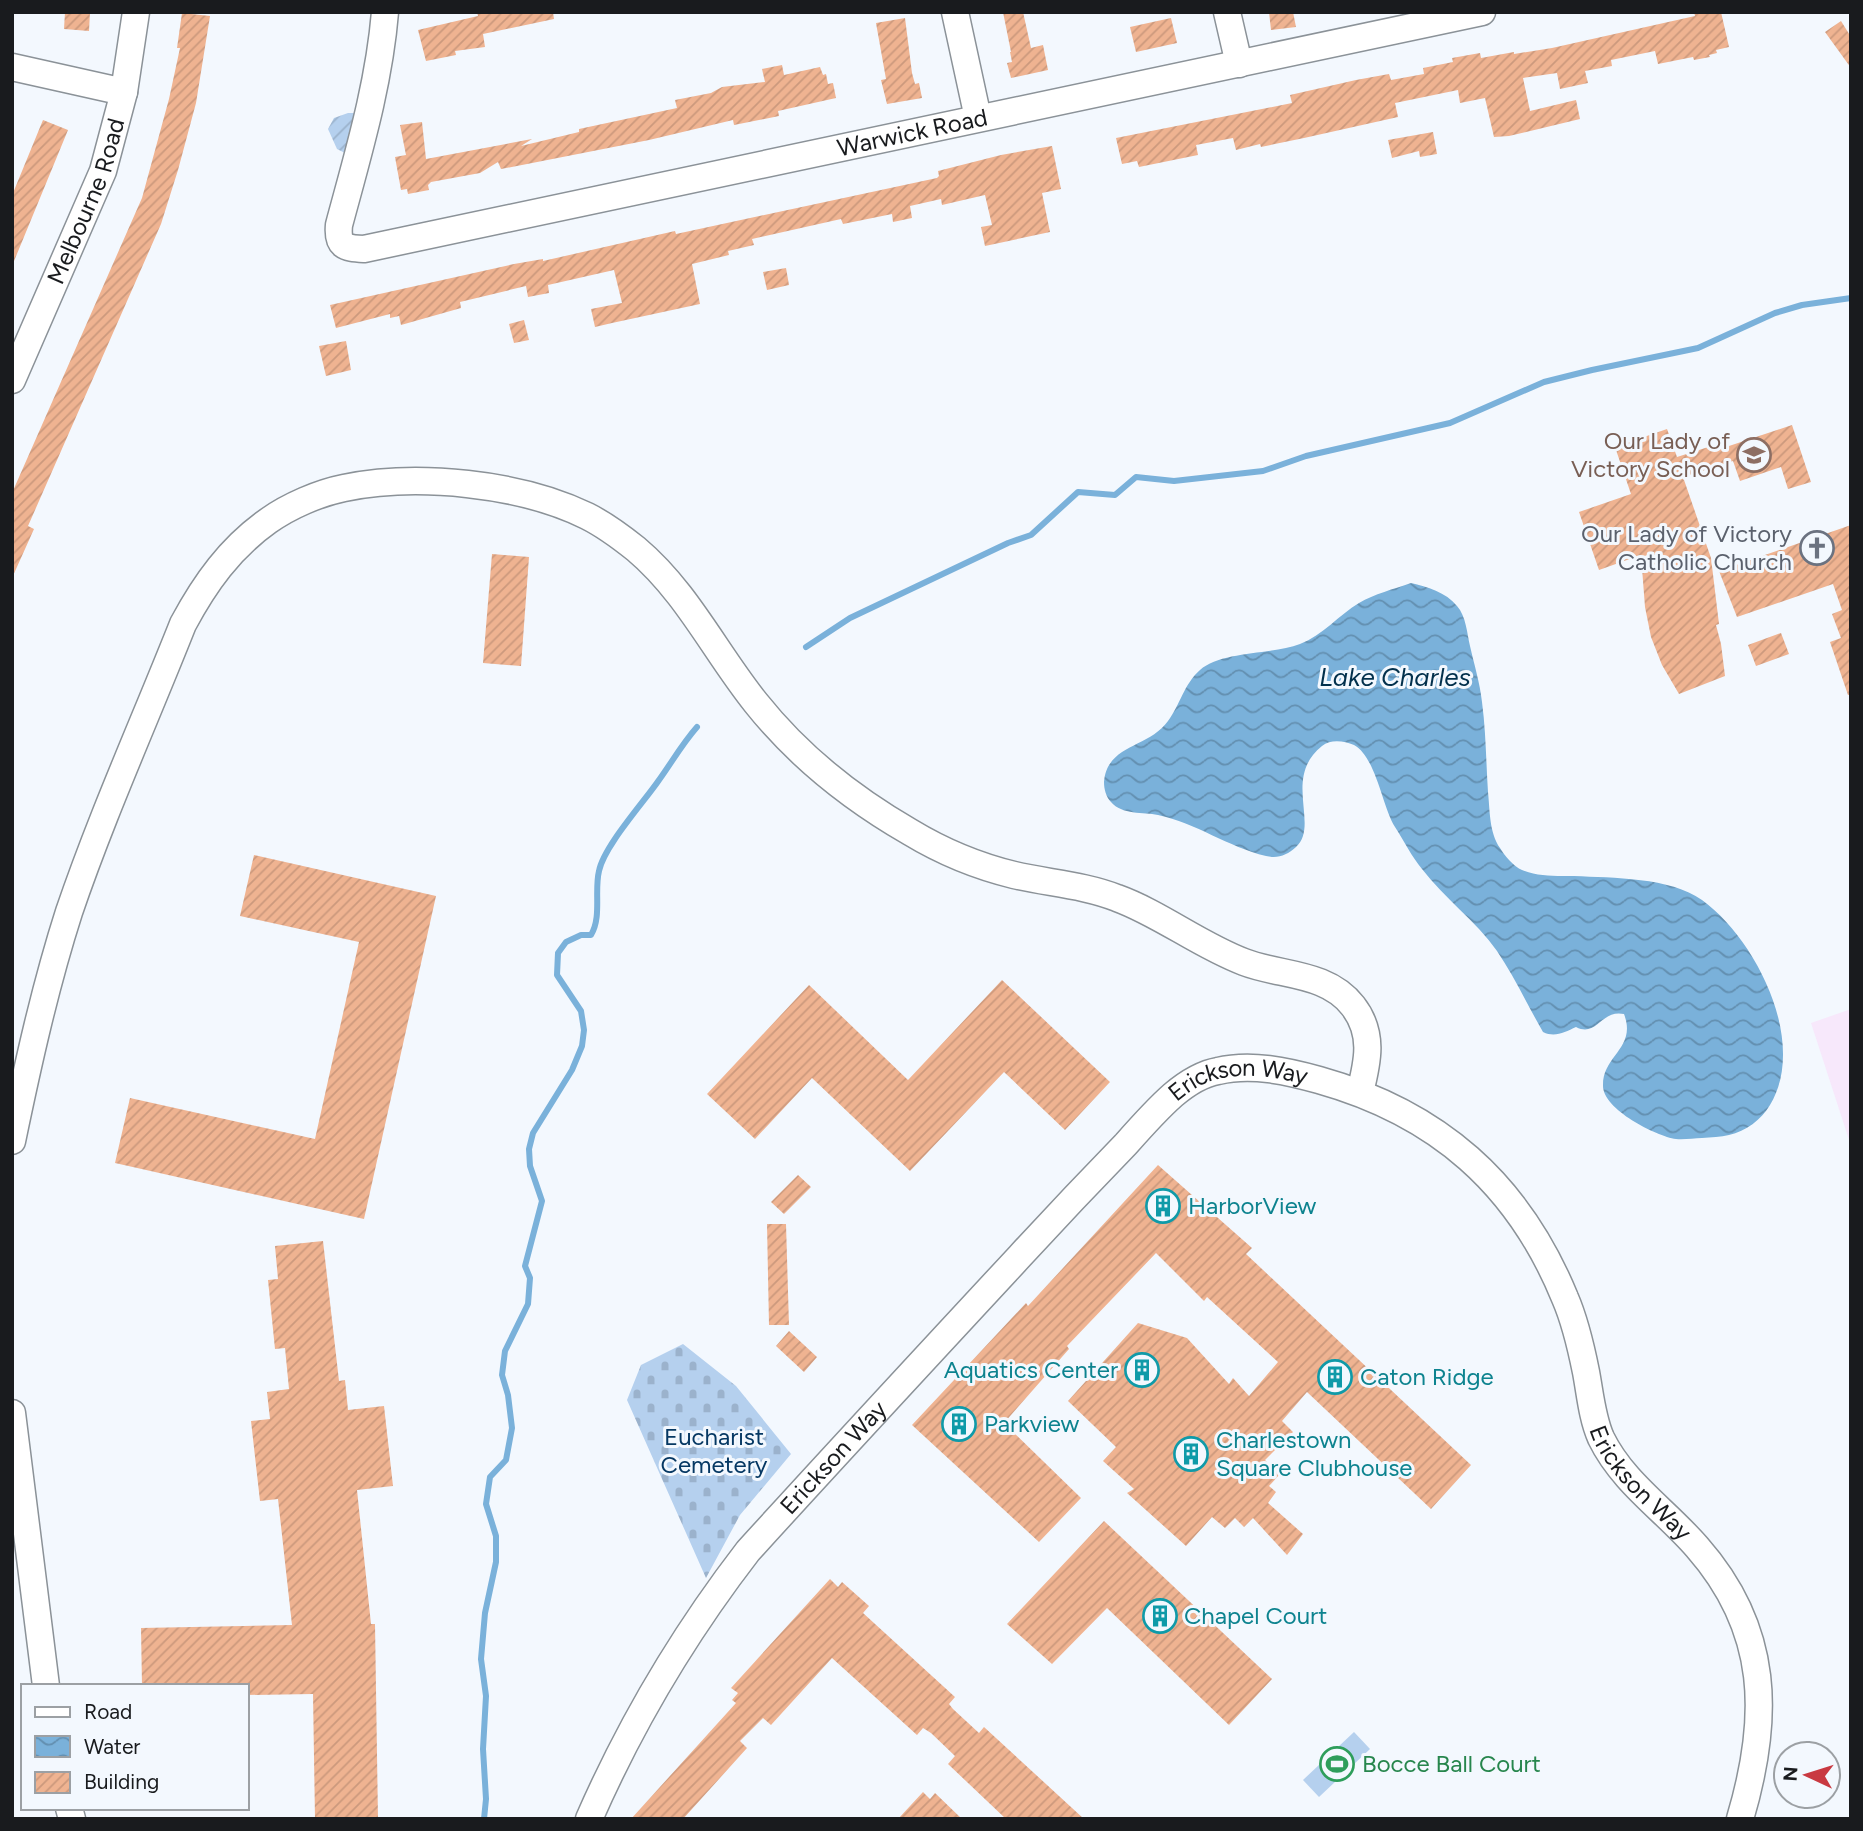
<svg xmlns="http://www.w3.org/2000/svg" width="1863" height="1831" viewBox="0 0 1863 1831" font-family="Figtree,sans-serif">
  <defs>
    <pattern id="cemetery-stones" width="16" height="16" patternUnits="userSpaceOnUse" patternTransform="scale(1.75)"><rect width="16" height="16" fill="#b5d0ee"/><path d="M2 7V4a2 2 0 0 1 4 0v3zM10 15v-3a2 2 0 0 1 4 0v3z" fill="#9bb2cc"/></pattern>
    <pattern id="garden-furrows" width="10" height="10" patternUnits="userSpaceOnUse" patternTransform="scale(1.75)"><rect width="10" height="10" fill="#b5d0ee"/><path d="M-1 1l2-2M0 10L10 0M9 11l2-2" fill="none" stroke="#9bb2cc"/></pattern>
    <pattern id="water-waves" width="16" height="10" patternUnits="userSpaceOnUse" patternTransform="scale(1.75)"><rect width="16" height="10" fill="#7ab1da"/><path d="M0 5q4-4 8 0t8 0" fill="none" stroke="#638fb0"/></pattern>
    <pattern id="building-hatch" width="6" height="6" patternUnits="userSpaceOnUse" patternTransform="scale(1.75)"><rect width="6" height="6" fill="#efb391"/><path d="M-1 1l2-2M0 6l6-6M5 7l2-2" fill="none" stroke="#cc997d"/></pattern>
  </defs>
  <rect width="100%" height="100%" fill="#f3f8fe"/>
  <!-- commercial -->
  <path fill="#f7e8fb" d="M1851,1009V1146L1811,1023Z"/>
  <!-- cemetery -->
  <path fill="url(#cemetery-stones)" d="M683,1344L736,1386L791,1454L740,1515L706,1578L627,1400L641,1365Z"/>
  <!-- park -->
  <path fill="#b5d0ee" d="M1354,1732L1370,1749L1319,1797L1303,1780Z"/>
  <!-- garden -->
  <path fill="url(#garden-furrows)" d="M348,113H356L345,153L337,149L328,129L334,118Z"/>
  <!-- water -->
  <path fill="url(#water-waves)" d="M1411,583C1427,587 1446,592 1457,606C1466,616 1467,633 1470,646C1474,664 1480,683 1482,702C1486,732 1486,762 1488,792C1490,810 1489,832 1500,848C1504,855 1514,867 1522,870C1538,877 1557,876 1574,876C1613,878 1670,877 1702,900C1756,939 1808,1042 1770,1105C1761,1120 1746,1131 1729,1135C1721,1137 1711,1137 1702,1138C1694,1138 1684,1140 1676,1139C1656,1136 1602,1109 1603,1085C1603,1055 1637,1048 1624,1014C1601,1009 1597,1038 1576,1027C1565,1032 1555,1038 1543,1032C1528,1006 1514,976 1497,951C1476,921 1444,898 1422,869C1412,857 1404,841 1395,827C1382,806 1376,757 1354,745C1344,741 1331,739 1322,746C1282,778 1320,825 1296,847C1287,855 1278,859 1266,856C1228,847 1196,823 1158,815C1143,812 1122,815 1111,802C1106,797 1104,789 1104,782C1107,744 1149,748 1168,721C1180,705 1184,684 1200,670C1221,651 1271,655 1300,644C1323,635 1339,615 1359,603C1374,594 1394,589 1411,583Z"/>
  <g fill="none" stroke-linecap="round" stroke-linejoin="round">
    <!-- stream -->
    <path stroke="#7ab1da" stroke-width="6" d="M806,647L850,618L1008,543L1031,535L1078,492L1115,495L1136,477L1174,481L1263,471L1306,456L1450,423L1544,382L1592,370L1698,348L1775,313L1802,305L1851,298
      M484,1819L486,1799L483,1749L486,1696L481,1659L485,1613L496,1562V1536L486,1504L490,1477L506,1460L512,1428L508,1395L502,1375L505,1351L528,1304L530,1278L525,1266L542,1201L530,1166L529,1149L533,1133L572,1070L582,1046L584,1030L581,1011L557,975L558,953L566,942L581,935H591C602,917 594,891 599,871C604,846 644,802 659,780C672,762 682,744 697,727"/>
  </g>
  <!-- building -->
  <path fill="url(#building-hatch)" d="M65,12H90L89,31L64,29Z
    M477,12H553L554,19L483,34L485,47L455,51L456,55L426,61L418,30L478,16Z
    M1003,12H1023L1031,48L1043,45L1048,70L1011,78L1007,63L1012,62L1010,52H1011Z
    M1269,12H1293L1296,27L1271,30Z
    M1694,12H1721L1729,47L1716,50L1717,53L1709,55L1710,57L1694,60L1693,57L1658,64L1655,51L1611,60L1612,66L1585,71L1588,83L1560,89L1557,73L1523,78L1530,111L1576,100L1580,119L1509,136L1494,137L1485,98L1460,103L1458,90L1395,103L1398,117L1304,138L1261,147L1260,144L1236,150L1233,138L1196,145L1198,155L1139,167L1137,161L1122,164L1116,138L1292,103L1290,95L1356,80L1389,74L1391,80L1424,74L1423,68L1453,62L1452,58L1480,53L1481,58L1514,52V54L1552,48L1695,16Z
    M182,13L210,16L196,103L178,170L161,224L28,526L34,529L12,578V493L142,198L169,99L180,48H177Z
    M905,18L912,73L915,84L919,83L922,98L887,104L881,80L886,79L876,23Z
    M1171,18L1177,43L1136,52L1130,27Z
    M1841,21L1851,37V68L1825,32Z
    M782,65L784,75L820,67L823,75L826,74L828,84L833,83L836,98L778,111L779,116L734,125L733,120L649,140L501,169L498,162L480,173L431,182L428,185L429,190L408,194L407,189L401,190L395,157L406,155L400,125L422,122L426,159L532,139L521,146L579,132V129L677,108L675,100L711,93L722,87L765,82L762,69Z
    M43,120L68,130L12,266L13,193Z
    M1433,132L1437,154L1420,157L1419,151L1392,158L1388,140Z
    M1052,146L1061,189L1042,193L1050,232L985,246L981,227L992,225L985,195L942,205L941,199L910,206L912,218L893,222L892,214L843,224L841,219L752,239L754,245L728,251L729,255L692,264L700,304L612,323L595,327L591,309L622,303L614,270L548,285L549,293L528,297L526,286L460,302L461,308L401,325L399,316L390,318V314L336,328L330,305L514,264L543,259V261L675,231L676,234L937,178L939,176L938,171L1001,155Z
    M786,268L789,285L767,290L763,272Z
    M524,320L529,340L514,343L509,324Z
    M346,341L351,370L326,376L319,346Z
    M1792,425L1811,482L1788,489L1781,467L1740,481L1733,461L1683,477L1711,558L1719,624L1716,625L1721,644L1725,676L1679,694L1662,665L1651,637L1645,607L1641,555L1599,570L1579,512L1631,494L1615,447L1667,429L1677,457L1724,442L1726,447Z
    M1851,525V695H1848L1830,642L1841,638L1832,614L1842,610L1833,584L1737,617L1719,571Z
    M492,554L529,557L521,666L483,663Z
    M1781,633L1789,654L1756,666L1748,645Z
    M254,855L436,896L364,1219L115,1163L130,1098L315,1139L359,942L240,916Z
    M1002,980L1110,1082L1065,1130L1004,1072L910,1171L812,1078L755,1139L707,1094L809,985L908,1080Z
    M1158,1165L1252,1248L1246,1254L1471,1465L1431,1509L1307,1392L1282,1421L1293,1432L1265,1460L1280,1474L1269,1486L1276,1492L1268,1503L1303,1534L1287,1555L1253,1518L1244,1527L1235,1518L1225,1528L1212,1517L1186,1546L1127,1493L1134,1489L1103,1461L1116,1447L1068,1401L1138,1323L1187,1338L1229,1384L1233,1378L1249,1396L1278,1362L1207,1297L1204,1301L1156,1253L1067,1346L1069,1349L1004,1423L1081,1498L1039,1542L912,1425L1026,1303L1028,1306Z
    M798,1175L811,1187L784,1214L771,1202Z
    M767,1224H786L789,1325H769Z
    M323,1241L339,1381L345,1380L348,1410L384,1406L393,1486L357,1490L371,1624H375L378,1819H315L313,1694L247,1695V1686H142L141,1628L292,1625L278,1499L260,1501L251,1421L270,1419L267,1392L289,1389L285,1348L275,1349L268,1280L278,1279L275,1246Z
    M789,1331L817,1357L804,1372L776,1346Z
    M1104,1521L1272,1679L1229,1725L1107,1608L1052,1664L1007,1624Z
    M830,1579L838,1587L842,1582L869,1606L863,1613L955,1697L949,1704L953,1709L979,1733L984,1727L1084,1819H1006L948,1764L955,1756L931,1733L923,1728L917,1735L832,1658L771,1725L763,1718L740,1741L747,1748L683,1819H631L736,1703L732,1700L738,1693L731,1688Z
    M923,1792L930,1799L935,1793L962,1819H898Z"/>
  <g fill="none" stroke-linecap="round" stroke-linejoin="round">
    <!-- minor casing -->
    <g stroke="#8b9298" stroke-width="29">
      <g id="minor">
        <path id="s1" d="M385,12C379,85 358,154 339,225C337,246 344,248 364,249L1482,12"/>
        <path d="M955,12L978,118"/>
        <path d="M1227,12L1239,64"/>
        <path d="M12,67L124,92"/>
        <path id="s2" d="M12,380L103,171L124,92L136,12"/>
        <path d="M12,1141C28,1064 45,987 69,912C102,815 145,720 183,624C205,583 230,548 268,521C289,506 319,493 344,488C416,473 520,483 587,516C605,525 621,537 636,549C687,592 715,652 756,703C799,757 851,798 910,832C943,852 977,866 1014,875C1048,883 1084,885 1117,898C1161,914 1199,945 1244,962C1280,976 1327,972 1353,1006C1374,1033 1368,1061 1360,1092"/>
        <path d="M12,1413L46,1686"/>
        <path d="M69,1808L72,1819"/>
        <path id="s3" d="M589,1819C631,1723 684,1634 748,1551C838,1452 929,1354 1020,1256C1055,1218 1090,1181 1126,1144C1141,1127 1156,1110 1173,1095C1186,1084 1201,1074 1218,1071C1251,1063 1287,1071 1319,1080C1437,1113 1518,1183 1565,1298C1575,1321 1581,1347 1586,1372C1590,1393 1592,1418 1601,1438C1623,1483 1665,1510 1697,1547C1770,1630 1770,1718 1740,1819"/>
      </g>
    </g>
    <!-- minor -->
    <use href="#minor" stroke="#fff" stroke-width="26"/>
  </g>
  <!-- icons -->
  <defs>
    <g id="school-ring" transform="scale(1.75)"><circle r="9.5" fill="#f3f8fe" stroke="#8d6e63" stroke-width="1.5"/><path d="M0-5L7-2L0 1L-7-2ZM-4 1L0 2.5L4 1V4Q0 6-4 4Z" fill="#8d6e63"/></g>
    <g id="church-ring" transform="scale(1.75)"><circle r="9.5" fill="#f3f8fe" stroke="#6b7280" stroke-width="1.5"/><path d="M-1.2-6h2.4v3.5h3.3v2.4h-3.3V6h-2.4V-.1h-3.3v-2.4h3.3Z" fill="#6b7280"/></g>
    <g id="building-ring" transform="scale(1.75)"><circle r="9.5" fill="#f3f8fe" stroke="#0f9aa8" stroke-width="1.5"/><path d="M-4-6H4V6H1V3H-1V6H-4ZM-2.5-4.3h1.7v1.8h-1.7ZM.8-4.3h1.7v1.8H.8ZM-2.5-1h1.7V.8h-1.7ZM.8-1h1.7V.8H.8Z" fill="#0f9aa8"/></g>
    <g id="stadium-ring" transform="scale(1.75)"><circle r="9.5" fill="#f3f8fe" stroke="#2e9e5b" stroke-width="1.5"/><path d="M0-5a6.5 5 0 1 0 0 10a6.5 5 0 1 0 0-10ZM-3.5-1.8h7v3.6h-7Z" fill="#2e9e5b"/></g>
  </defs>
  <g fill-rule="evenodd">
    <use href="#school-ring" x="1754" y="455"/>
    <use href="#church-ring" x="1817" y="548"/>
    <use href="#building-ring" x="1163" y="1206"/>
    <use href="#building-ring" x="1142" y="1370"/>
    <use href="#building-ring" x="1335" y="1377"/>
    <use href="#building-ring" x="959" y="1424"/>
    <use href="#building-ring" x="1191" y="1454"/>
    <use href="#building-ring" x="1160" y="1616"/>
    <use href="#stadium-ring" x="1337" y="1764"/>
  </g>
  <g text-anchor="middle" stroke-width="6" stroke-linejoin="round" paint-order="stroke">
    <!-- street labels -->
    <g font-size="24" fill="#191b1e" stroke="#f3f8fe">
      <text dy="8" stroke="none"><textPath href="#s1" startOffset="821">Warwick Road</textPath></text>
      <text dy="8" stroke="none"><textPath href="#s2" startOffset="194">Melbourne Road</textPath></text>
      <text dy="8" stroke="none"><textPath href="#s3" startOffset="1006">Erickson Way</textPath></text>
      <text dy="8" stroke="none"><textPath href="#s3" startOffset="439">Erickson Way</textPath></text>
      <text dy="8" stroke="none"><textPath href="#s3" startOffset="1636">Erickson Way</textPath></text>
    </g>
    <!-- education labels -->
    <g font-size="24" fill="#785e54" stroke="#f3f8fe" text-anchor="end">
      <text x="1730" y="449">Our Lady of<tspan x="1730" dy="28">Victory School</tspan></text>
    </g>
    <!-- worship labels -->
    <g font-size="24" fill="#5b616d" stroke="#f3f8fe" text-anchor="end">
      <text x="1792" y="542">Our Lady of Victory<tspan x="1792" dy="28">Catholic Church</tspan></text>
    </g>
    <!-- culture labels -->
    <g font-size="24" fill="#0d838f" stroke="#f3f8fe" text-anchor="start">
      <text x="1188" y="1214">HarborView</text>
      <text x="1118" y="1378" text-anchor="end">Aquatics Center</text>
      <text x="1360" y="1385">Caton Ridge</text>
      <text x="984" y="1432">Parkview</text>
      <text x="1216" y="1448">Charlestown<tspan x="1216" dy="28">Square Clubhouse</tspan></text>
      <text x="1184" y="1624">Chapel Court</text>
    </g>
    <!-- park labels -->
    <g font-size="24" fill="#063863" stroke="#f3f8fe">
      <text x="714" y="1445">Eucharist<tspan x="714" dy="28">Cemetery</tspan></text>
    </g>
    <!-- leisure labels -->
    <g font-size="24" fill="#27864d" stroke="#f3f8fe" text-anchor="start">
      <text x="1362" y="1772">Bocce Ball Court</text>
    </g>
    <!-- water labels -->
    <g font-size="26" font-style="italic" fill="#02304c" stroke="#f3f8fe">
      <text x="1395" y="686">Lake Charles</text>
    </g>
  </g>
  <!-- border -->
  <rect width="1863" height="1831" fill="none" stroke="#191b1e" stroke-width="28"/>
  <!-- legend -->
  <rect x="21" y="1684" width="228" height="126" fill="#f3f8fe" stroke="#9ca0a4" stroke-width="2"/>
  <rect x="35" y="1707" width="35" height="10" fill="#ffffff" stroke="#9ca0a4" stroke-width="2"/>
  <text x="84" y="1719" font-size="21" fill="#191b1e">Road</text>
  <rect x="35" y="1736" width="35" height="21" fill="url(#water-waves)" stroke="#9ca0a4" stroke-width="2"/>
  <text x="84" y="1754" font-size="21" fill="#191b1e">Water</text>
  <rect x="35" y="1772" width="35" height="21" fill="url(#building-hatch)" stroke="#9ca0a4" stroke-width="2"/>
  <text x="84" y="1789" font-size="21" fill="#191b1e">Building</text>
  <!-- north arrow -->
  <g transform="translate(1807 1775) rotate(274)"><circle r="33" fill="#f3f8fe" stroke="#9ca0a4" stroke-width="2"/>
  <path d="M0-5L12 26L0 18L-12 26Z" fill="#c93941"/>
  <text y="-10" font-size="19" font-weight="bold" text-anchor="middle" fill="#191b1e">N</text>
  </g>
</svg>
